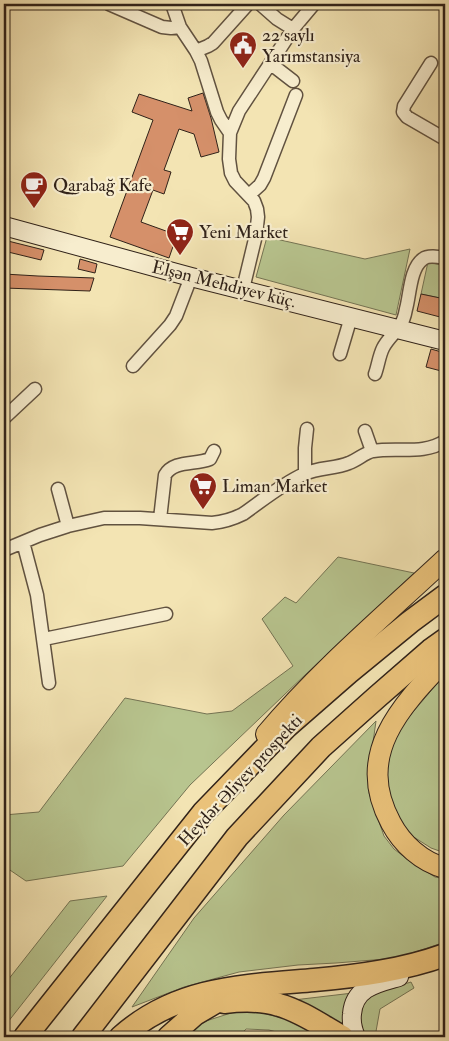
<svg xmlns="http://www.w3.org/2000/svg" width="449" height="1041" viewBox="0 0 449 1041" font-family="'IM FELL Double Pica',serif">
  <rect width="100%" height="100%" fill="#f3e4b3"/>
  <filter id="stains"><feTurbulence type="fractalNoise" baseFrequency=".004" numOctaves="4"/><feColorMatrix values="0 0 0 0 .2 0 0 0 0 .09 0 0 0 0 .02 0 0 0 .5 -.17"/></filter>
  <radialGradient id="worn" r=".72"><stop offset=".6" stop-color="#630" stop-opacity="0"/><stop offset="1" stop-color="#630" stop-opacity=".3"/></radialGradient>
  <!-- green -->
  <path fill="#b8c58f" stroke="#747454" d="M267,237L365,259L410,249L396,315L256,277Z
    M428,262L445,266V299L421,294Z
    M338,557L414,573L306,674L190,785L123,866L26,881L4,866V815L39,812L125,698L207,714L232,711L293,666L262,619L285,597L296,603Z
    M445,676V853L431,848L409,834L394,814L386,782L390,751L403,724L440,680Z
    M376,721L371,757L369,793L384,836L394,849L411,862L435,877L445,879V942L398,958L336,963L298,965L239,972L184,987L132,1007L194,918L284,815Z
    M107,896L4,1027V985L70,901Z
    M411,982L414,988L380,1009L375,1037H368C359,1026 354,1010 366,998C372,992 402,985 411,982Z
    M353,993C344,1005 340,1016 346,1031L285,1001Z
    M234,1012H258L291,1020L329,1037H295L269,1030L246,1029L239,1037H182L206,1021Z"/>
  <!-- building -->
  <path fill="#d5906a" stroke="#302219" d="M203,93L211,118L219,152L201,157L194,134L179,129L164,170L171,172L164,194L153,190L141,222L177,235L169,258L110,237L153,120L132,112L139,94L192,111L188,98Z
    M4,240L44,250L41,260L4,251Z
    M80,259L97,264L95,273L78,269Z
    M4,274L38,276L94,278L90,291L4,288Z
    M421,294L445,299V312L444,318L417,311Z
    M431,349L445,353V372L426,367Z"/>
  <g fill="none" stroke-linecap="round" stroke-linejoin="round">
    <!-- street casing -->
    <g stroke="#615240" stroke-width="15">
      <path id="street" d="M109,4L162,27L171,28L180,27
        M172,4L180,27L196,51L201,61L217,112L221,120L230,133L229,159L231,173L235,181L254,201L257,209L258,217L256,235L243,289
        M260,4L277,19L293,29
        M196,51L208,46L213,43L248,4
        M431,63L404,106L403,112L407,117L445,139
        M271,64L293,81
        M230,133L239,111L293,29L314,4
        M249,195L260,185L264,178L296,95
        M340,354L351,317
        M133,366L170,325L176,316L191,277
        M375,374C378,366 379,356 383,348C387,340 394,334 399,327C403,322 405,315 406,309C410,295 410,268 423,259C428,255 439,257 445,258
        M4,418L35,389
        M365,431L372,451
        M305,474V448L307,429
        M58,489L68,526
        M160,519L165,475C174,460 195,465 210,459L214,451
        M23,542L37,595L49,683
        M4,550L40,535L68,526L104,518H140L212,523C223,522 233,519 243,514C263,500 282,484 304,474C319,467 335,469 349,463C358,460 364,453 373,451C397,447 424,455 445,441
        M44,639L166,614"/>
    </g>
    <!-- secondary casing -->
    <g stroke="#302219" stroke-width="20">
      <path id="secondary" d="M4,226L191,277L445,341
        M356,1037C353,1030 351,1022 352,1014C354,987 378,983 399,977"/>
    </g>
    <!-- primary casing -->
    <g stroke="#302219" stroke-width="22">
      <path id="primary" d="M445,660C400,707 354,755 391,823C402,844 422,862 445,868
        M266,734C320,670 384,616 445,559"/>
    </g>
    <!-- highway casing -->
    <g stroke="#302219" stroke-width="25">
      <path id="highway" d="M224,1002C242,1000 261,999 279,1005C301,1011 322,1026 342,1037
        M25,1037L203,813L286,727L349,672L410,622L445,596
        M83,1037L237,837L321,747L377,697L431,650L445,640
        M121,1037C177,987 244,986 314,980C359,976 403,970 445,955
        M169,1037L195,1014L224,997"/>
    </g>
    <!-- street -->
    <use href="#street" stroke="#f7edce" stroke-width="12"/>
    <!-- secondary -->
    <use href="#secondary" stroke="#f7edce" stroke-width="18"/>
    <!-- primary -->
    <use href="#primary" stroke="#eac27a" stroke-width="20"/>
    <!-- highway -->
    <use href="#highway" stroke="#eac27a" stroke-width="22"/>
  </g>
  <!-- icons -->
  <defs>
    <g id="civic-pin" transform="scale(1.4375)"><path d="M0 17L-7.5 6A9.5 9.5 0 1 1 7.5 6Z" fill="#8f2418" stroke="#f7edce"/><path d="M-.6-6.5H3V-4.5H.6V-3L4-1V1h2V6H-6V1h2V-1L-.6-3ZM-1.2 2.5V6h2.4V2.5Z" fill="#fff"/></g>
    <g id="cafe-pin" transform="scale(1.4375)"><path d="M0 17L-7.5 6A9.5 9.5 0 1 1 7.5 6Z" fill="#8f2418" stroke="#f7edce"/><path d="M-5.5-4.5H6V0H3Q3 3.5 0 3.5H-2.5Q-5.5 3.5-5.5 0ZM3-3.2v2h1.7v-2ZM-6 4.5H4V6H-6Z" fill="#fff"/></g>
    <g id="supermarket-pin" transform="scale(1.4375)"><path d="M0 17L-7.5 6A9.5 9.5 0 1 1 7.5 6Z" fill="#8f2418" stroke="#f7edce"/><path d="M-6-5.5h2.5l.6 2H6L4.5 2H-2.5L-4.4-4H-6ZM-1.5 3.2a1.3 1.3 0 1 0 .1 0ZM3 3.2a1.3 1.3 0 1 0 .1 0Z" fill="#fff"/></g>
  </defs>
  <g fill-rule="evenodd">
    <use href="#civic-pin" x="243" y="45"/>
    <use href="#cafe-pin" x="34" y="185"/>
    <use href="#supermarket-pin" x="180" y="232"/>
    <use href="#supermarket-pin" x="203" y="486"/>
  </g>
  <g text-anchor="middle" stroke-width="4.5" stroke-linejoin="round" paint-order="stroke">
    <!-- poi labels -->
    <g font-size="18" fill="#302219" stroke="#f7edce" text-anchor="start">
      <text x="262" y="41">22 saylı<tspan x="262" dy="21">Yarımstansiya</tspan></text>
      <text x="53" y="191">Qarabağ Kafe</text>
      <text x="199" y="238">Yeni Market</text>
      <text x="222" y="492">Liman Market</text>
    </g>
    <!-- street labels -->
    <g font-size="18" fill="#302219" stroke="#f7edce">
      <text transform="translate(224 284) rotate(14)" y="6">Elşən Mehdiyev küç.</text>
      <text transform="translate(240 780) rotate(-47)" y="6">Heydər Əliyev prospekti</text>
    </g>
  </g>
  <!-- margin -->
  <rect width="449" height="1041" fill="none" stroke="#f3e4b3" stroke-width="20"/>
  <rect x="5" y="5" width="439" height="1031" fill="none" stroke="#302219" stroke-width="2.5"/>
  <rect x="10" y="10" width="429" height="1021" fill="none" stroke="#302219"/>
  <rect width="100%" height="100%" filter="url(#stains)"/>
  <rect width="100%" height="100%" fill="url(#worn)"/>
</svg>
